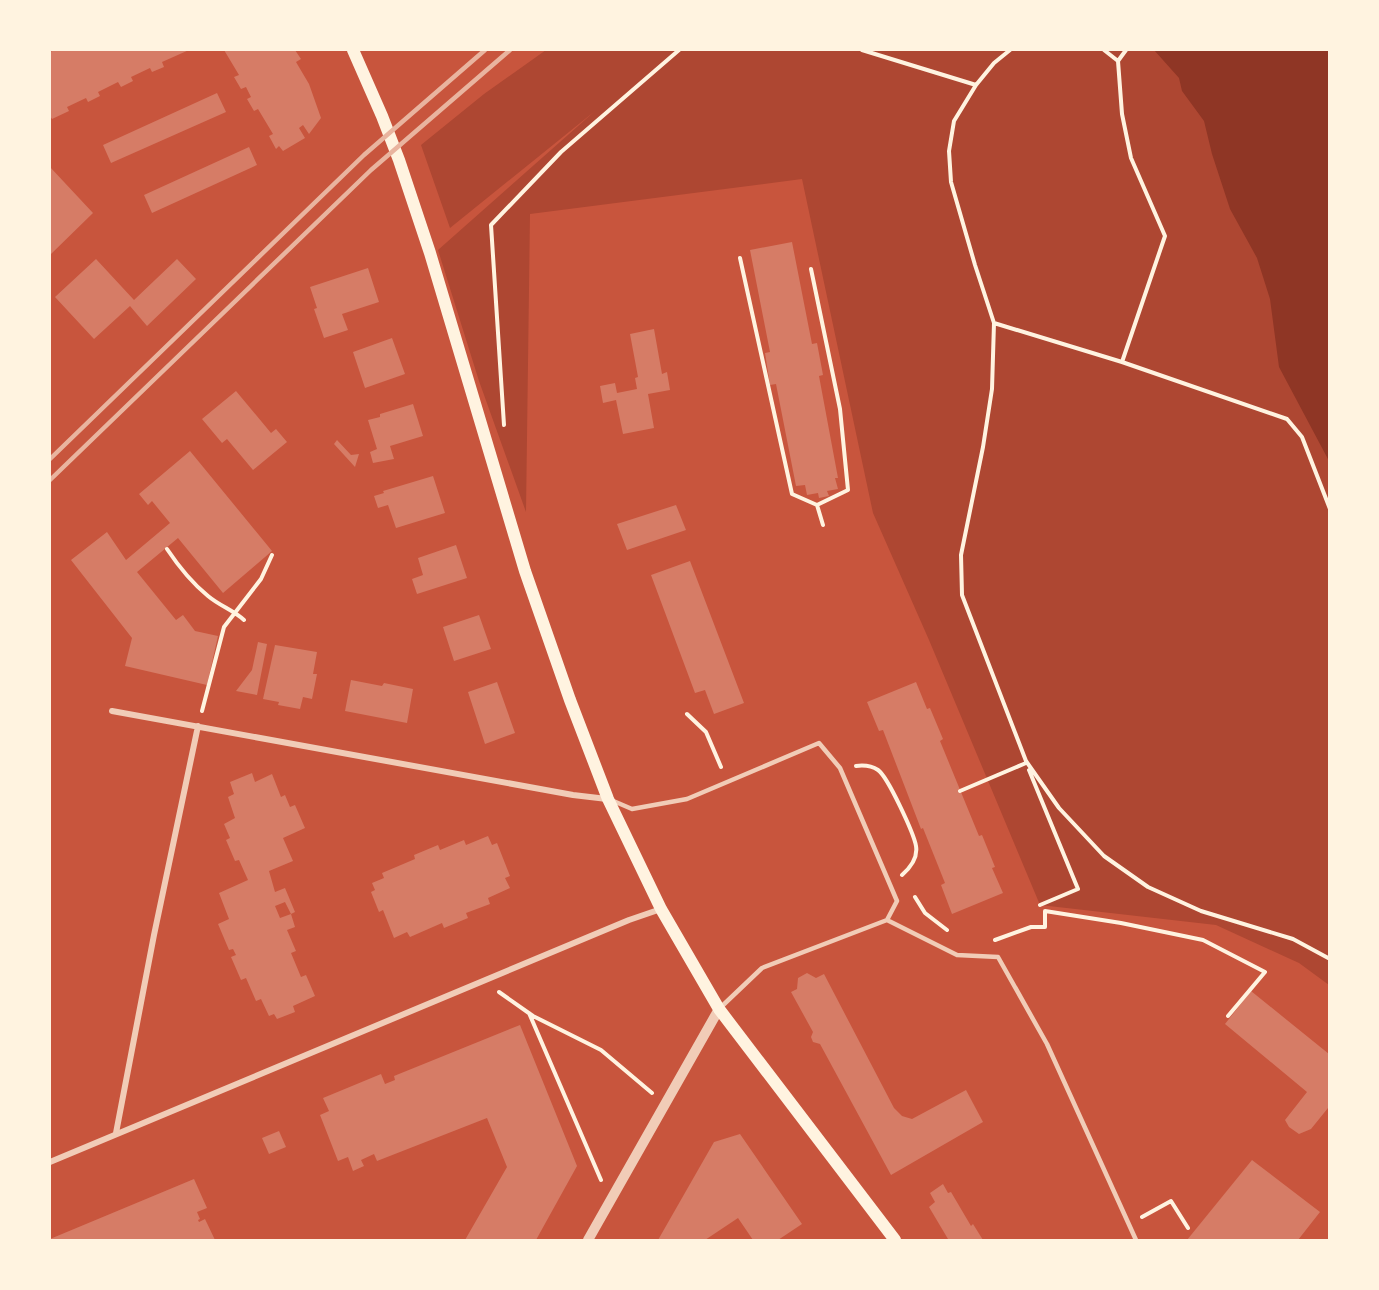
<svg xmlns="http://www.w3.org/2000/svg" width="1379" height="1290" viewBox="0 0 1379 1290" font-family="'Fira Sans',sans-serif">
  <rect width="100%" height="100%" fill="#c8553d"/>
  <!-- green -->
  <path fill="#ae4732" d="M546,50H1329V985L1299,963L1216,925L1040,905L929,640L873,513L802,179L530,214L526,512L479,381L438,250L595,111L450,228L421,145L484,94Z"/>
  <!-- water -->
  <path fill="#8f3625" d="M1154,50H1329V461L1279,367L1270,299L1257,258L1230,209L1212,154L1204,121L1182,91L1179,78Z"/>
  <!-- building -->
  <path fill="#d67c66" d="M54,50H189L162,62L164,67L152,72L150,68L131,77L133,81L121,87L118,82L98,92L100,96L88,102L86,98L67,107L69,111L52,119L50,116V52Z
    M224,50H295L301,59L296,62L309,84L321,118L309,134L303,125L299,128L305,138L283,151L279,146L276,149L269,136L273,134L258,109L254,111L247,99L251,97L246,87L241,89L234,77L239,75Z
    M217,93L226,112L111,163L103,145Z
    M249,147L257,165L152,213L144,195Z
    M50,167L93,213L50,255Z
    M792,242L812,344L817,343L823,375L819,376L838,478H835L838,489L827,491L829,496L819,498L818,493L807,495L805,485L796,486L776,384L770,385L765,353L770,352L750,250Z
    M96,259L134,300L177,259L196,279L147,326L130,306L94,339L55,297Z
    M368,268L379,302L342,314L348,330L324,338L314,309L317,308L310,287Z
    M654,329L662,374L667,372L670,390L648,394L654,428L623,434L616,400L603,403L600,386L615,383L617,393L637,389L635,378L638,377L630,334Z
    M392,338L405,374L365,388L353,352Z
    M236,391L271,433L276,429L287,442L253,470L227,439L222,443L202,419Z
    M413,404L423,436L390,446L394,459L373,463L370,452L377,449L368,420L380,417V414Z
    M337,440L351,455L359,454L355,467L334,444Z
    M190,451L272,551L223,593L178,538L137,572L176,620L183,615L195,631L218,636L207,685L125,666L132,638L71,560L107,532L126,560L170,523L152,501L148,505L139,494Z
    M433,476L445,513L396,528L388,505L378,508L374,496L384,493L383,491Z
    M676,505L686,530L627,550L617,524Z
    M456,545L467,578L417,594L412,579L423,575L418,558Z
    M690,561L744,703L714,714L705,690L695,693L651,575Z
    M479,615L491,649L454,661L443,627Z
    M258,642L267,644L257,695L236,691L252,670Z
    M275,645L317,652L313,674H317L312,699L303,697L300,709L278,705L279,702L263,699Z
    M351,680L382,686L384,683L413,689L407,723L345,711Z
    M497,682L515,733L485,744L468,692Z
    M916,682L927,709L930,708L943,739L940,741L979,836L982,835L995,867L992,868L1003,893L952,914L941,885L945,883L923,828L921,829L883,730L879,731L867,702Z
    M252,773L255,782L272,774L281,797L285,795L290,807L295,805L305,828L283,838L293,861L269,871L275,892L285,888L295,912L291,914L285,902L275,906L280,918L291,914L295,927L287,930L296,951L291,953L301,977L306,975L315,996L293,1006L295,1012L277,1019L274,1014L269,1016L261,999L256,1001L246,978L241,980L231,957L236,955L233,949L229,950L218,924L229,919L219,893L248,880L239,860L235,861L226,840L230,838L224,824L235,818L228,797L234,794L230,782Z
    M488,836L492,845L497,843L510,876L505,878L510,888L488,898L490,904L466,913L468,918L444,928L442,923L410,937L407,932L394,938L383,910L379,912L371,892L375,890L372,883L384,878L382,873L415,859L414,855L438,845L440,850L464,840L466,845Z
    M807,973L816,978L824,974L894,1108L902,1116L912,1119L966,1090L983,1122L891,1175L820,1044L813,1042L811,1037L813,1032L791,992L797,989L798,978Z
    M1251,991L1329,1054V1109L1328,1108L1311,1129L1299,1134L1289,1127L1285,1120L1307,1092L1225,1024Z
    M520,1025L577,1166L536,1240H465L507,1167L487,1118L377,1161L374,1154L361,1160L364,1166L353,1171L348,1157L338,1161L320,1115L329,1111L323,1098L381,1074L385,1084L395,1080L394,1076Z
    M279,1131L286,1147L269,1154L262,1138Z
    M740,1134L802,1224L778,1240H753L738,1218L705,1240H658L714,1142Z
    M1252,1160L1320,1212L1298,1240H1187Z
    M194,1179L207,1208L197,1212L200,1219L198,1220L199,1222L205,1219L215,1240H50V1239Z
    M943,1184L948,1193L951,1192L971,1226L973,1224L983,1240H945L948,1239L929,1207L935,1202L930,1193Z"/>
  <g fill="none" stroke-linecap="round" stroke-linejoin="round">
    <!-- path -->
    <path stroke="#fff3e0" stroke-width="4" d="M862,50L976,85
      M1010,50L994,63L976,85L954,121L949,151L951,182L975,265L994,323L992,389L983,447L961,555L962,595L1026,761L1059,808L1104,856L1148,887L1201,911L1293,939L1330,959
      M1104,50L1118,61
      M1126,50L1118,61L1122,114L1131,158L1165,236L1122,362L1287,419L1302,437L1330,509
      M740,258L792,494L817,505L848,490L840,409L811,269
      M994,323L1122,362
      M504,425L491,225L561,152L679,50
      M817,505L823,525
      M167,549C179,567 192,583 208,596C220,606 233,610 244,620
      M202,711L224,627L261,579L272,555
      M687,714L706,732L721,767
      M856,766C864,765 872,766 878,770C888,777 914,834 916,846C918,858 910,868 902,875
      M1029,770L1078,889L1040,905
      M960,791L1026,763
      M915,897L925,913L947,930
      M995,940L1031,927H1045V911L1121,923L1203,940L1265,972L1228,1016
      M499,992L533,1016L601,1050L652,1093
      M529,1013L601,1180
      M1142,1217L1171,1201L1188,1228"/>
    <!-- service -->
    <path stroke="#f1ccb7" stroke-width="4.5" d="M611,800L632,809L687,799L819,743L840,768L897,901L887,920L762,968L720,1008
      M887,920L957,955L998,957L1047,1044L1136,1240"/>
    <!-- minor -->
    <path stroke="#f1ccb7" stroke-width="6" d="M112,711L573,795L607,799
      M116,1133L154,935L198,726
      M50,1162L629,920L661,909"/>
    <!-- tertiary -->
    <path stroke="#f1ccb7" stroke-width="10" d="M588,1240L719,1009"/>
    <!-- secondary -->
    <path stroke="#fff3e0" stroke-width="12" d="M353,50L382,116L399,160L430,253L525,571L570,700L608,799L661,909L719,1009L895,1240"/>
    <!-- rail -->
    <path stroke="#e9b49f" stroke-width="4.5" d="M50,459L364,155L485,50
      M50,480L371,170L510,50"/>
  </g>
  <!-- border -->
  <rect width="1379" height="1290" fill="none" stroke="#fff3e0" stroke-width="102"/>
</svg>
